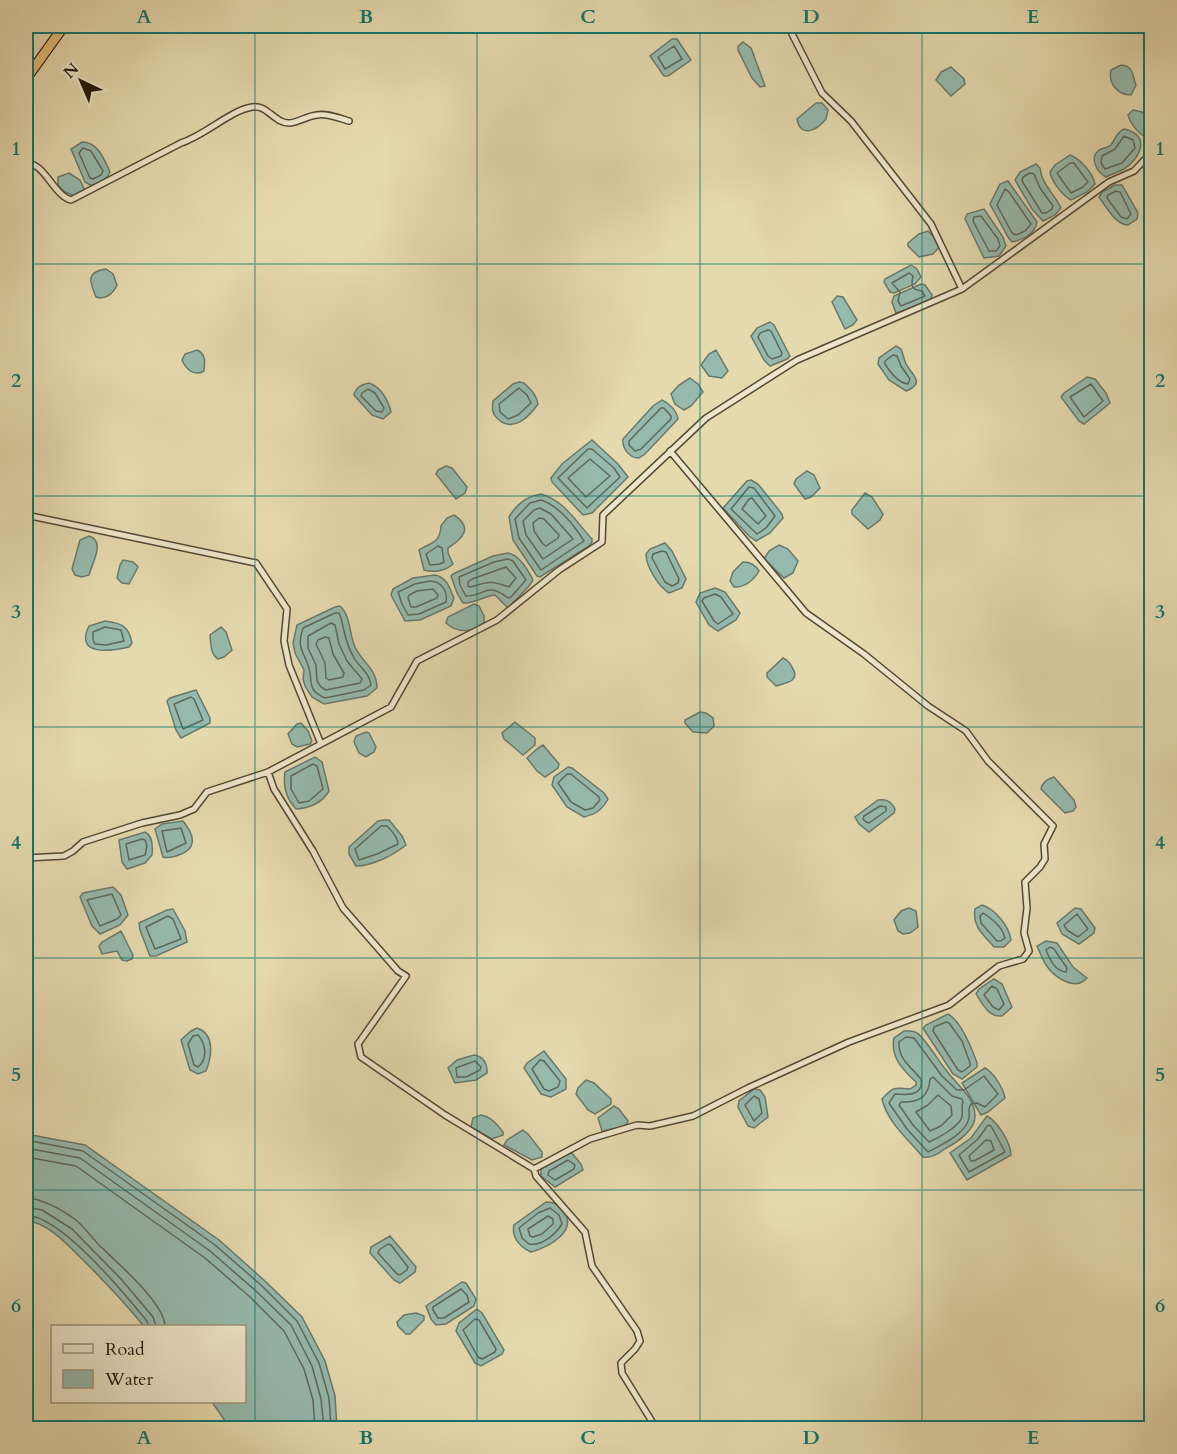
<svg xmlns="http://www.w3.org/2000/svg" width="1177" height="1454" viewBox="0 0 1177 1454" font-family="Cardo,serif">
  <rect width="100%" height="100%" fill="#e5d9ae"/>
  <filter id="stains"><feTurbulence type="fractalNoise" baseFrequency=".00333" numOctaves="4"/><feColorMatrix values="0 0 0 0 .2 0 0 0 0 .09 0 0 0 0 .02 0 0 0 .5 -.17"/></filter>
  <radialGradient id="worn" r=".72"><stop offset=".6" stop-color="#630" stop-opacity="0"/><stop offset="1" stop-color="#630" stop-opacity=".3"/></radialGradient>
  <!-- water -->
  <path fill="#96baad" stroke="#68796c" stroke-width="1.5" d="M672,39H677L691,60L668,76H664L650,56Z
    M743,42L751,48L765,86L760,87L752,78L738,50V46Z
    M1121,65C1134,66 1132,75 1136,85L1131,95C1118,95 1108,84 1111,70Z
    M951,67L964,79L965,84L951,96L936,80L941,72Z
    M816,103H822L828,110L826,119C817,130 801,139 797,119Z
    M1133,110L1142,112C1149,120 1154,129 1150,139C1140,136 1131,125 1128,115Z
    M1124,129C1151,135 1141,158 1124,169C1119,172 1111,174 1106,177C1098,173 1089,159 1098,151C1102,147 1107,149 1111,145C1116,138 1116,133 1124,129Z
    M82,142C98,142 104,159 110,172C106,181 100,184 90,185L85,182L71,149Z
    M1070,155C1081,159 1093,174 1095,184L1087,192L1071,200C1062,195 1052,182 1050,172L1055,165Z
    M1036,164L1040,168C1042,185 1054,193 1061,208L1055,215L1043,221L1032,209L1015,180L1020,172Z
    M69,173L80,180L85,191L74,196L63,191L58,185V177Z
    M1008,181L1037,222C1035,234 1023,240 1012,242L1008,237L990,204L1000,184Z
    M1115,185H1122L1138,213L1137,219L1128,225C1116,225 1106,207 1099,197L1102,192Z
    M984,209L1003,237L1006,246L999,256L984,258L965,219L967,214Z
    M928,231L936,239L939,247L933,254L919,257L908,246V243L919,234Z
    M911,265L917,269L921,277L915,284L894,293L890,292L884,282L885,279Z
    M106,269L113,274L117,285C113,294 105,300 96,297C90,282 85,272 106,269Z
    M921,284L925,285L932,295L930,302L896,313L892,302L894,296Z
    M837,296L843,297L857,320L853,325L845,329L832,302Z
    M770,322L774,325L790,356L787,359L770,366L764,360L751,336L757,328Z
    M896,346L901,349C903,354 904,359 906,364C912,375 926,383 906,391L889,380L878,364L879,358Z
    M197,350C206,354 205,362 204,371C194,377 186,369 182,360L185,354Z
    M716,350L728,371L722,378L709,376L701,365L709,354Z
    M1087,377L1095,379L1106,393L1110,403L1084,424L1079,421L1061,397L1064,393Z
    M690,378L698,384L703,392L691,406L684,410L675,404L671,394L679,385Z
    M519,382L524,383C530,389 537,395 538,404C529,417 513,433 498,419C492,414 492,409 493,401L513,384Z
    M369,383C381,387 388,400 391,412L383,419L372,415L354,395C356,387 361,385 369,383Z
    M662,400C669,403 677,411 678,419L645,454L639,458C629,458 622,448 623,439L653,406Z
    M592,440L618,464L628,477L592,513L583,515L552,482L551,478L562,464Z
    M446,466L452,468L467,487L465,493L456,499L436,474L438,470Z
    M807,471L814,475L820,488L811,497L805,499L794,484L796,479Z
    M751,480L758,484L782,514L783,518L770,533L756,541L749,536L723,508L747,481Z
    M865,493L872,497L883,514L880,520L868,529L852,514V510Z
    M541,494C565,501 576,522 592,539V542L589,546L540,577L537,576L513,540L509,517C516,505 527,496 541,494Z
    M454,515C474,528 462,539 448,548V553L453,564C445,571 434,573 424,570L419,550C432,542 440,543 441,526L447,518Z
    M89,536C106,541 92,563 89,575L82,577L75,575L72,569L80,540Z
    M665,543L672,551L686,579L682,588L669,593C658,586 646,566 646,554L650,549Z
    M779,545L788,549L798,561L793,573L784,578L764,559L769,551Z
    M508,553C519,555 528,570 533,580L529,586L508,608L495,595C484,596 474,604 463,603L457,593L451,576L453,574L493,556Z
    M123,560L133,562L138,567L129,584L122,583L117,578L120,565Z
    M743,562C750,562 756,566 759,571C754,580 744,588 734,587L730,581L733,572Z
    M435,575C447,577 450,589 454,598L451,606L420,620L405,621L391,595L393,589L413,578Z
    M715,588L725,592L740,613L736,620L718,631L709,625L696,602L700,593Z
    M474,604L479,606L484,616V624C471,633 457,633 446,623L448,617Z
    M340,606C351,616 349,634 355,647C362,662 377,669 377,688L367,696L324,704L312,697L305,686L303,679L304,670L295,653L293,643L297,625L335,607Z
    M105,621C121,623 129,626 132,643L129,647C112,651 74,657 89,626Z
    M221,627L226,632L232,650L224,657L218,659C210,654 211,643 210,635Z
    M783,658C789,661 790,663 793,669C800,681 786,683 776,686L767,677V673Z
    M196,690L210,718V723L181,738L176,730L167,701L170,698Z
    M700,712L706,713L713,718L714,726L707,733L693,732L685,723V720Z
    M515,722L535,738V745L523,755L504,739L502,733Z
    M301,723L308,731L312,741L310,744L297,747L292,744L288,734L297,724Z
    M366,732L369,733L376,747L374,752L366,757L359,753L354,742L356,736Z
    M543,745L559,764L558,768L545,777L537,771L527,758L538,748Z
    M315,757L322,762L329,791C322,803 310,808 296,809C286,798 283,787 285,772Z
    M568,767L572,768L604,793L608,799C602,810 596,814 584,817L567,807L552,785L554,777Z
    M1054,777L1074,800L1076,807L1073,811L1065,813L1041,789C1042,782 1047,779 1054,777Z
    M878,800C886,799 891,801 895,809L894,813L869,832L859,824L855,817Z
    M384,820H389L402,836L406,845C394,855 372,866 356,866L349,854V847L378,821Z
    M183,821C187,826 194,836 192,843C191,853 171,859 163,857L155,829L162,824Z
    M145,832C153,836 153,846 152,855L145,863L127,869L122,862L119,840Z
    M113,887L121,895L128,915L120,925L100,934L92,926L80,897L83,893Z
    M982,905C995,909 1009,926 1011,940L1004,947H994C984,935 972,927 975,909Z
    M909,908L916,911L918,927L910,933L903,934L898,931L894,920L901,911Z
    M1075,908L1081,909L1095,928L1094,933L1079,944L1062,934L1057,923Z
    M173,909L185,931L187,942L156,956H150L140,930L139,923L167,910Z
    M121,931L133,955L132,959L127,961L122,960L117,951L102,954L99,946L102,942Z
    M1046,941L1057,943L1073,967L1087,978C1075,992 1054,977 1046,965C1042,959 1040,952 1037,946Z
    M994,979L1002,984L1012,1007L1002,1016C988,1017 983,1004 976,994L979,989Z
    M948,1014C962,1022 972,1049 977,1063V1067L962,1079L953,1074L923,1028L926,1025Z
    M197,1028C215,1034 212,1056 206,1071L198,1074L190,1070L181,1040L191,1031Z
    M904,1031C908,1031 913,1030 917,1033C925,1038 939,1062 946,1070C956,1084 976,1098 975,1117C975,1129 958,1142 948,1147C940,1152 932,1159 923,1157C909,1140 887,1122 882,1099C893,1087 894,1087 910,1089L916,1085V1082C903,1070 890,1057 894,1038Z
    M544,1051L566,1079V1089L551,1097L541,1094L524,1068L527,1063Z
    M474,1055C483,1056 488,1064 487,1073L476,1080L455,1083L448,1068L457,1060Z
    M985,1068C994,1073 1003,1088 1005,1098L988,1112L981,1115L962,1083Z
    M586,1080L594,1083L611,1099V1104L595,1114L588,1110L576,1094L578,1088Z
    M754,1089L760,1090L765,1097L768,1117L754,1128L748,1126L738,1107L739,1101Z
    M614,1106L619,1109L628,1121L627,1124L622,1127L602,1131L598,1118Z
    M481,1115C491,1116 498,1125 503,1132V1135L492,1139L471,1127L473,1118Z
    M987,1116C997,1121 1011,1143 1011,1155L967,1180L950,1153L971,1138Z
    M523,1130L528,1134L542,1152V1157L532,1160L504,1145L507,1140Z
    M26,1134L85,1145L219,1240L265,1281L302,1317L325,1361L335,1396L337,1428H230L212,1402H244V1326H146L142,1324C124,1302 105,1282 85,1262C67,1245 52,1225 26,1220Z
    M571,1152L581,1164L583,1170L555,1187L541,1176V1169Z
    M546,1202C554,1202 558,1204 563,1210C579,1231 549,1247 531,1252C520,1247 511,1237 514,1225Z
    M390,1236L416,1267L415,1272L400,1283L394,1280L370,1253L371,1247Z
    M462,1282L466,1283L476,1299L474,1306L446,1324L436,1325L431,1319L426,1306Z
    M477,1309L482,1313L504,1350L502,1354L481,1366L475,1363L456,1331L459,1323Z
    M416,1313L424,1316V1320L410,1334H406L398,1326L397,1322L404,1315Z"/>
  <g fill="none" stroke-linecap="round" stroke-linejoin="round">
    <!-- shore -->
    <path stroke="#5c685c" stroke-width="1.5" d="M674,46L682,59L665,69L658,57Z
      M1124,136L1133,140L1135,148L1122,163L1105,169L1101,163L1102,156L1115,149Z
      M83,148L91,151L103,171L101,175L93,179L90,178L79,153Z
      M1070,163H1074L1088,182L1083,187L1071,193L1057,173Z
      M1030,173L1034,174L1040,188L1053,206L1052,209L1046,213H1042L1022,181L1023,177Z
      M1005,189L1009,192L1031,224L1025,231L1016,235L1012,233L997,205Z
      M1116,191L1120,192L1131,214L1127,219L1121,217L1107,198L1108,195Z
      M981,216L998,239L1000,246L996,251H989L973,221L974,217Z
      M909,273L913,276C911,285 911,290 922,291L925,296L901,306L898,301L900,292L892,283Z
      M768,330L771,331L782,353L781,356L772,359L768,356L758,337L760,333Z
      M893,355L897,356L901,366L910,379L908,384C898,383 890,372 885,364V361Z
      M1091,384L1103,401L1084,417L1070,397Z
      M519,388L527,395L531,403L518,415L508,419L500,412L499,404Z
      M368,389L375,393L384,408L382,412L376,411L361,396L362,393Z
      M661,408H664L671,416V419L641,449L635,451L629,445V441Z
      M588,449H592L614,468L620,477L587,508L558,478Z
      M590,459L610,476L586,497L568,478Z
      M749,487L754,488L775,516L766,528L757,534L731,509Z
      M752,498L766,516L758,524L742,509L749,499Z
      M541,500C559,506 574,525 584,541L541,570L519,538L515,519L530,503Z
      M540,508L551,514L573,539L543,559L526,535L523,521L534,510Z
      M539,518L544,519L559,535L558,538L546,546L543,544L534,531L533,523Z
      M438,546L442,548L444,562L440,564L430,565L426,554Z
      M662,551L666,552L679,579L678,583L672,586L665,582L652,558L653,554Z
      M508,559L513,561L526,580L511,597L508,598C486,581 486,596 466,596L460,585L459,577L494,562Z
      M506,567L516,578L509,587C493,581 489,581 471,587L468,586V582L472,579Z
      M430,581C441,581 448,591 446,602L419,614L408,615L402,604L398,592L415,584Z
      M433,589L438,595L437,598L416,607H411L408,598L409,595L417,591Z
      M715,594L721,597L733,614L718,624L714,621L702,601L704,598Z
      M335,613H339L341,618C344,631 346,644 353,656C359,668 369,671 371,685L364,690L325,698C305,689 314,680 308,665C302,649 297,647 303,628Z
      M331,623L335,625L339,644L347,661L362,679L360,683L326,690L321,687L317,681L316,665L308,648V636Z
      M105,627L121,630L124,641L106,645L95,644L93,640V632Z
      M325,637L329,638L333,654L344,673L343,677L329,680L326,678L325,663L316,644L318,640Z
      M191,697L194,699L203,720L183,729L174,704Z
      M313,764L317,766L323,789L309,801L299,803L291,789V776Z
      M567,774H571L599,797L600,800L593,808L585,810L571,802L558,783Z
      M880,806L886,807V811L869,823L866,822L863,819L864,816Z
      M381,826H387C391,830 398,837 398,844L377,854L359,860L355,849Z
      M181,828L186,843L167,852L162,831Z
      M142,839L145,840L147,846L145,855L129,860L126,844Z
      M112,894L121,915L117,919L100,926L87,900Z
      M983,913C992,919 1002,926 1005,938L1001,941H997L981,923L980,916Z
      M1077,914L1088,929L1078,937L1067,930L1064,925Z
      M168,916L173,919L181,939L155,949L146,927Z
      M1050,947L1054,949L1067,968L1066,972C1055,971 1050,960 1046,950Z
      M992,986L997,989L1004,1004L999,1010L993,1007L984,995Z
      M946,1022L949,1023L962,1041L970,1063V1066L962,1072L958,1070L933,1031L934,1027Z
      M198,1035C206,1044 208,1059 198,1067L194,1065L188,1044L193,1036Z
      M906,1037L914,1038L942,1076L957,1090H964L984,1076L998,1094L985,1107L977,1103L971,1104C967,1110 970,1112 969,1118C966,1134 941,1145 928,1152L907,1129L889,1103L895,1094C908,1095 924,1096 921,1079C911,1067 898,1059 899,1042Z
      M540,1060L544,1061L560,1081L558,1087L549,1091L544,1089L532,1069Z
      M475,1061L481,1067L480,1070L466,1077H457L456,1068Z
      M933,1077L952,1096L962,1099L963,1102C961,1107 963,1112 962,1117C959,1127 938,1138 929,1142L913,1125L899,1105L901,1102C918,1103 929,1097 930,1079Z
      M938,1095L951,1106L952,1115L941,1126L930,1131L916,1112L928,1105Z
      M754,1096L759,1099L762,1113L754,1121L745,1105Z
      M988,1125L991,1126L1005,1152L969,1172L959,1155L978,1139Z
      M26,1140L83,1151L215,1245L261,1285L297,1321L319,1363L329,1398L331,1428
      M986,1140L991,1141L994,1150L974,1161H971L969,1156Z
      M26,1148L80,1158L210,1251L256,1291L291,1325L312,1366L321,1399L324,1428
      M26,1157L76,1166L205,1258L250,1297L284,1331L304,1369L313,1400L315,1428
      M568,1160L575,1165L574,1169L555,1180L548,1175L549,1171Z
      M26,1198C44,1199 61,1209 76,1220C84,1227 91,1236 98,1244C116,1262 164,1302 165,1326
      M26,1207L42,1210L72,1229L121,1279L153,1317L156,1326
      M550,1208L559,1215L562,1224C555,1235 542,1246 529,1244L522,1238L519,1228L538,1213Z
      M26,1215C62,1217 123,1292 147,1321L148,1326
      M548,1216L553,1219V1224L542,1234L533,1237L530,1236L528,1229Z
      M388,1244L391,1245L408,1267L407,1270L400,1275L397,1274L378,1253L379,1250Z
      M461,1289L467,1295L469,1302L444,1318H438L433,1310V1307Z
      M475,1319L479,1320L496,1349L495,1352L482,1359L478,1357L463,1330Z"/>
    <!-- street casing -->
    <g stroke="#534834" stroke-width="8">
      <path id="street" d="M788,26L822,93L851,121L931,224L962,289
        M26,164C44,161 53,195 71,200L181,143C206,135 229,111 252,107C267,104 275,124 290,123C299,122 307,116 317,115C326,113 339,118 349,121
        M26,515L256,563L287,609L284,641L289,665L321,744
        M268,772L274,789L313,851L343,908L398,971L406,976L358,1044L361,1057L445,1115L534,1169L590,1139L637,1125L650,1126L693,1116L748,1088L849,1042L949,1005L999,966L1023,959L1029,951L1024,933L1027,908L1025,882L1040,867L1045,859L1044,844L1053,826L988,761L966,731L928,706L864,654L806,613L670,451
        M26,858L64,856L73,851L83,842L142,823L180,815L194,809L207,792L268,772L391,707L417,661L497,620L559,570L602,542L603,515L706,418L797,360L962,289L1109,182L1134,171L1152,152
        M534,1169L536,1176L585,1232L592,1266L637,1331L640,1341L635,1349L621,1363L622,1373L656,1428"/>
    </g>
    <!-- highway casing -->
    <g stroke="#22170b" stroke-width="11">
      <path id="highway" d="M26,79L64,26"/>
    </g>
    <!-- street -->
    <use href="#street" stroke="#eee6ca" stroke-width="5"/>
    <!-- highway -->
    <use href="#highway" stroke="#e2bc77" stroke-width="9"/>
  </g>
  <!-- grid -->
  <path fill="none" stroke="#0f766e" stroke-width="1.5" stroke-opacity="0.55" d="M255,26V1428M477,26V1428M700,26V1428M922,26V1428M26,264H1152M26,496H1152M26,727H1152M26,958H1152M26,1190H1152"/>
  <!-- margin -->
  <rect width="1177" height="1454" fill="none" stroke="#e5d9ae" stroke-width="66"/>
  <!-- legend -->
  <rect x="51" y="1325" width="195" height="78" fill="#eee6ca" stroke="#9c937e" stroke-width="1.5"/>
  <rect x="63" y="1344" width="30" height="9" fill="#eee6ca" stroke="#9c937e" stroke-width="1.5"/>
  <text x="105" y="1355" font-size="18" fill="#22170b">Road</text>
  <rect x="63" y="1370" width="30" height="18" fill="#96baad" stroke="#9c937e" stroke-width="1.5"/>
  <text x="105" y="1385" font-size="18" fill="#22170b">Water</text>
  <!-- north arrow -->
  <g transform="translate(81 81) rotate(316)" stroke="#eee6ca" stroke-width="4.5" paint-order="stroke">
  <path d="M0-4.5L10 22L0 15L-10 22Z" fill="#22170b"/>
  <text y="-9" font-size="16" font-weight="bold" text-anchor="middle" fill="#22170b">N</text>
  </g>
  <rect x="33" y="33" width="1111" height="1388" fill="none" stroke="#0f766e" stroke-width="2"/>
  <g font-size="20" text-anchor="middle" font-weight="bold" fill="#0f766e">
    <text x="144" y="23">A</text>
    <text x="366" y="23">B</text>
    <text x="588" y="23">C</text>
    <text x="811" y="23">D</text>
    <text x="1033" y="23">E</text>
    <text x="16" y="155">1</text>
    <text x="1160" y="155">1</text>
    <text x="16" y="387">2</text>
    <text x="1160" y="387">2</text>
    <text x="16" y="618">3</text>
    <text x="1160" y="618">3</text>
    <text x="16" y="849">4</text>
    <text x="1160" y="849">4</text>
    <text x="16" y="1081">5</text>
    <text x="1160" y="1081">5</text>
    <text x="16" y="1312">6</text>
    <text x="1160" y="1312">6</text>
    <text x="144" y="1444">A</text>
    <text x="366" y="1444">B</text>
    <text x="588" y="1444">C</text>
    <text x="811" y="1444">D</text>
    <text x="1033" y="1444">E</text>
  </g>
  <rect width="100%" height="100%" filter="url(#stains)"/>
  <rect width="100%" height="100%" fill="url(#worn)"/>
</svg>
